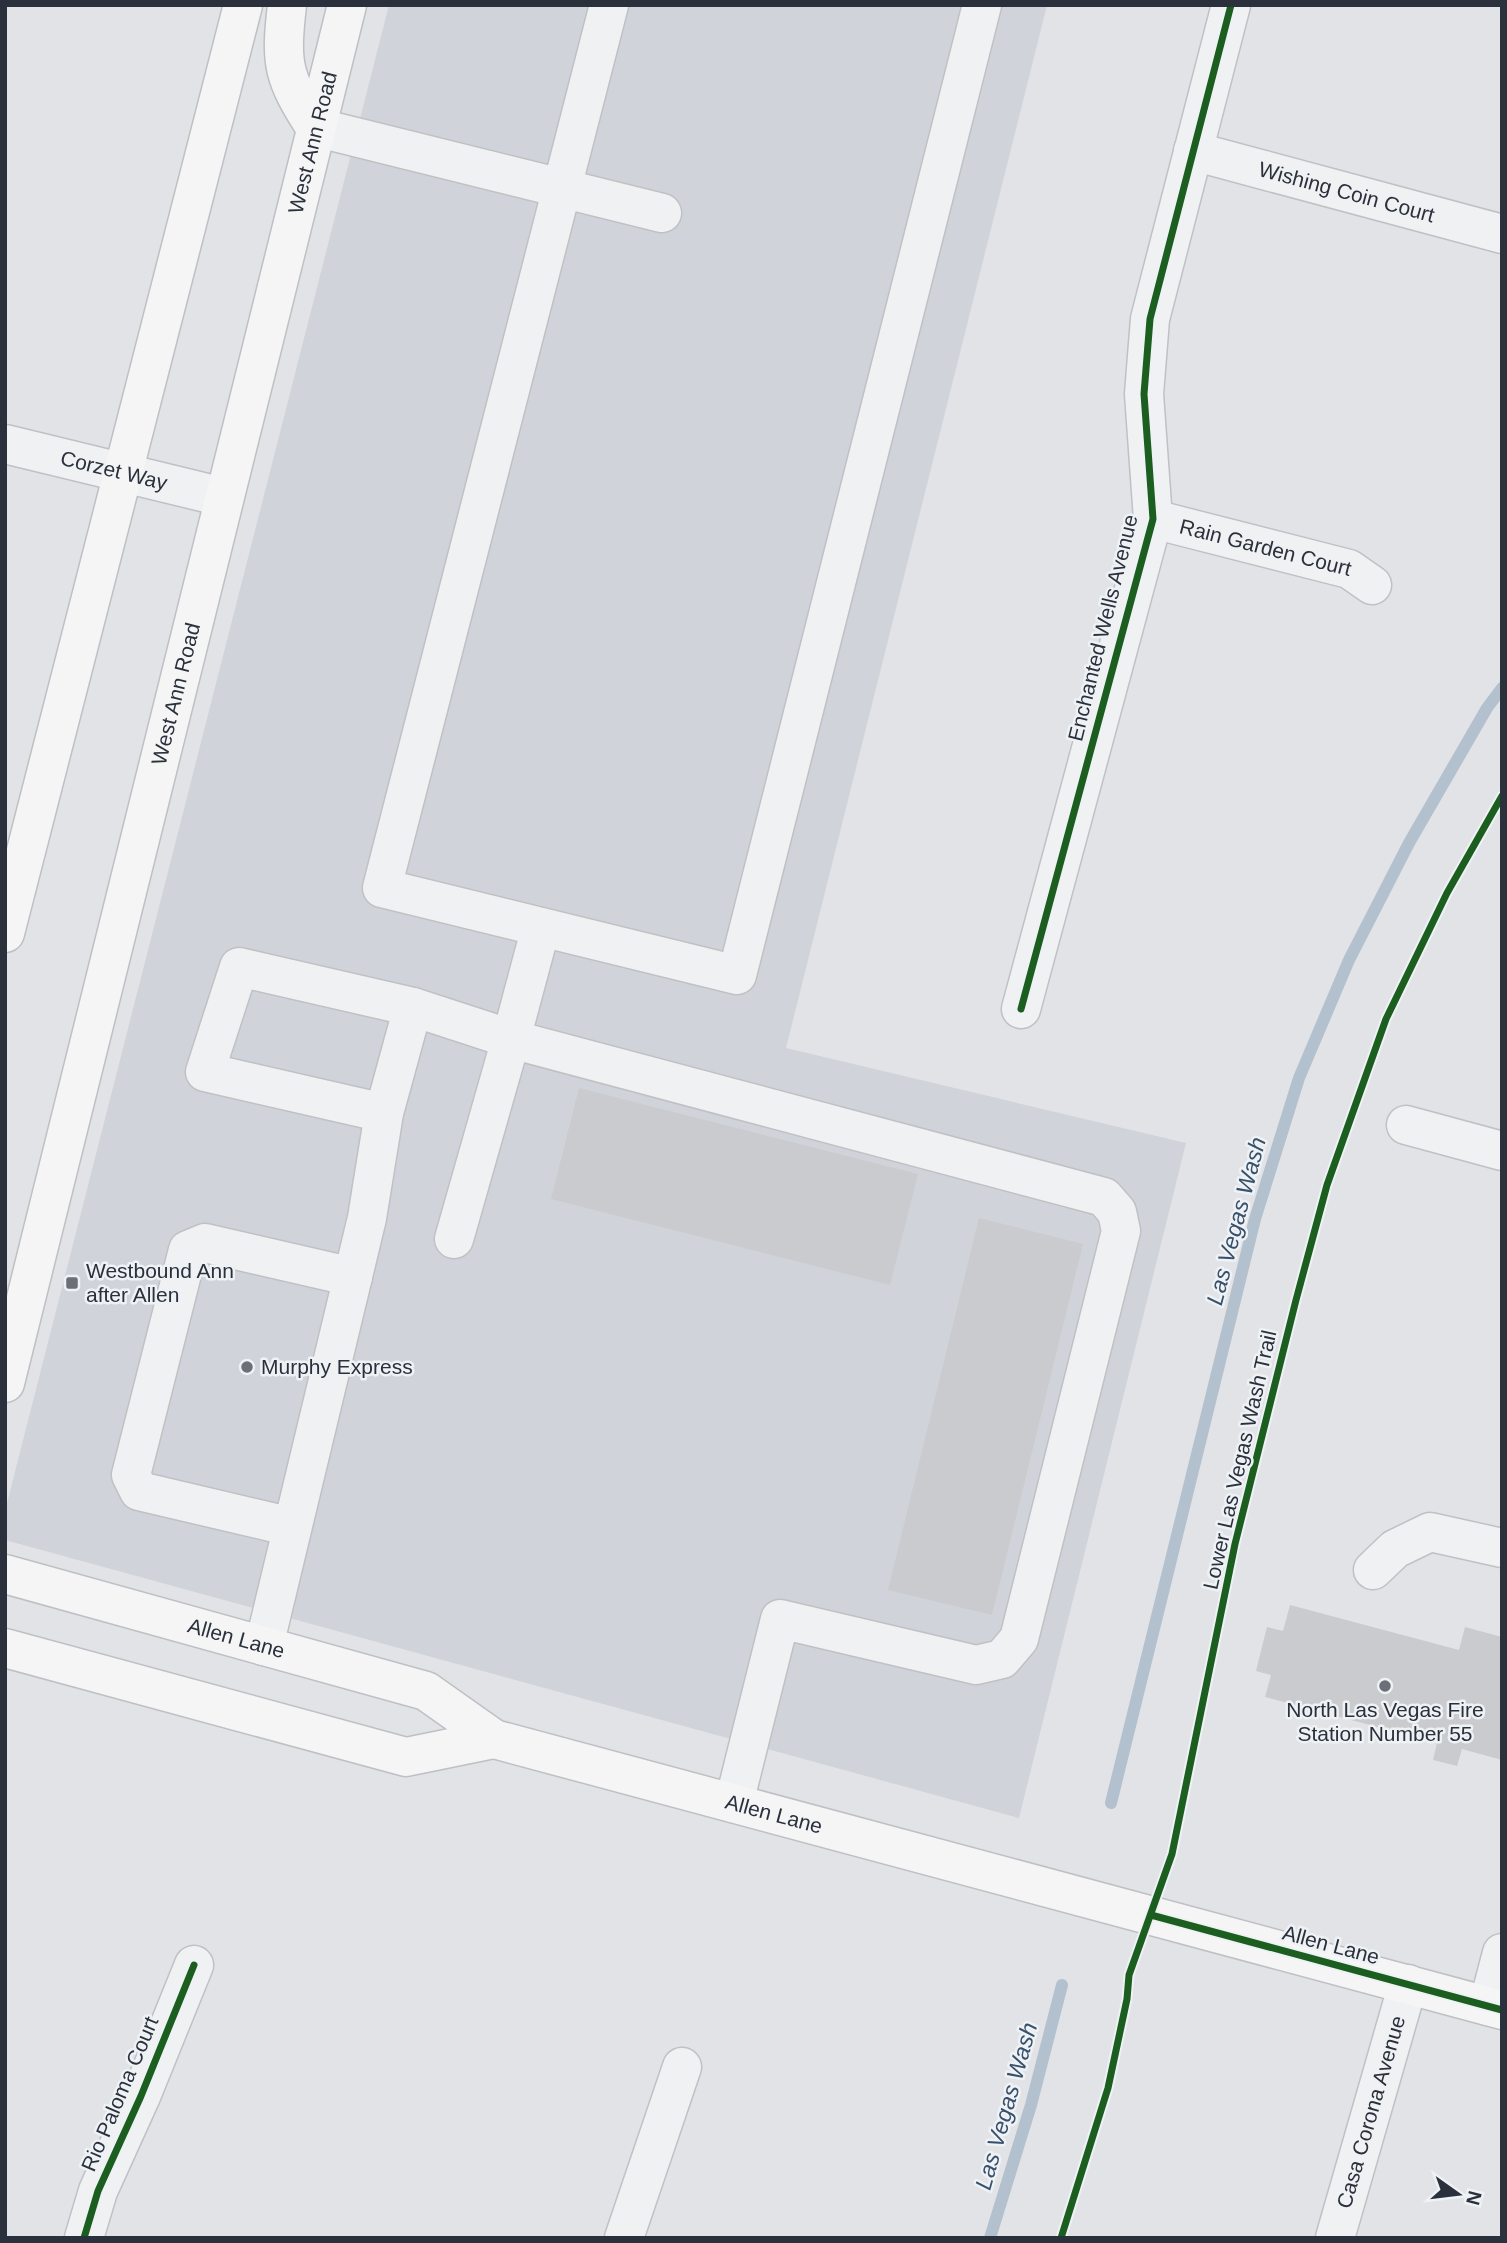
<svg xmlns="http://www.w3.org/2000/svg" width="1507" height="2243" viewBox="0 0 1507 2243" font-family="Helvetica,sans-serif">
  <rect width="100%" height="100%" fill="#e1e3e6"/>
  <!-- built -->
  <path fill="#d0d3d9" d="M389,5H1047L786,1048L1186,1143L1019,1818L5,1540V1511Z"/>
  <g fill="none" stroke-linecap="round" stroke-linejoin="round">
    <!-- stream -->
    <path stroke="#b3c0ce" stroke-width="12" d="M1111,1803L1255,1219L1299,1078L1349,960L1409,843L1487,708L1502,688
      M990,2238L1031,2105L1062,1985"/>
  </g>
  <!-- building -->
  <path fill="#cacbce" d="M579,1088L918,1174L890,1285L551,1199Z
    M979,1218L1083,1244L992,1615L888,1590Z
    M1290,1605L1459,1650L1465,1627L1502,1637V1760L1462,1749L1457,1766L1433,1760L1437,1743L1265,1697L1271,1675L1256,1671L1267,1627L1283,1631Z"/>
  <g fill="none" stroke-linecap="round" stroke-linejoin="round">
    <!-- minor casing -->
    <g stroke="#c0c1c4" stroke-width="41">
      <g id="minor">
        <path d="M609,5L382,888L737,975L982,5"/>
        <path d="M315,127L662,213"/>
        <path id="s1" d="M1193,151L1502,234"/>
        <path id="s2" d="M5,444L223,497"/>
        <path id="s3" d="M1153,519L1349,569L1372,585"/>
        <path d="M541,927L511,1039L1104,1197L1117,1212L1121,1231L1019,1639L1002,1659L976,1665L780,1619L734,1803"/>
        <path d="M1021,1009L1153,519L1144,394L1150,319L1231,5"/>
        <path d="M384,1113L205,1072L239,967L413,1007"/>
        <path d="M1406,1125L1502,1151"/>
        <path d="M292,1527L139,1491L131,1475L188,1250L205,1243L353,1277"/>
        <path d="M1373,1570L1395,1549L1430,1532L1502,1548"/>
        <path d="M264,1646L367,1218L384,1113L413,1007L511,1039L454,1239"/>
        <path d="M1488,2006L1502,1953"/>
        <path d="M84,2238L98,2191L141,2096L194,1965"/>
        <path d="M624,2238L682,2067"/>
        <path id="s4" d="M1335,2238L1408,1984"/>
      </g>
    </g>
    <!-- major casing -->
    <g stroke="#bec0c3" stroke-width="41">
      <g id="major">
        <path d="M287,5C280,65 283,77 315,127"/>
        <path d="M5,933L243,5"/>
        <path id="s5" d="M5,1383L347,5"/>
        <path id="s6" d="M5,1574L426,1691L494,1739L1502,2010"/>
        <path d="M5,1648L406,1757L494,1739"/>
      </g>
    </g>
    <!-- minor -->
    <use href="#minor" stroke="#f0f1f3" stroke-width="38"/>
    <!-- major -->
    <use href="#major" stroke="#f5f5f6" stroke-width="38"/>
    <!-- cycleway casing -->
    <g stroke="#eff2f5" stroke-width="11">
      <path id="cycleway" d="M1021,1009L1153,519L1144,394L1150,319L1231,5
        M1151,1915L1502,2010
        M84,2238L98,2191L141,2096L194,1965
        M1061,2238L1108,2088L1127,1999L1129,1975L1172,1854L1235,1544L1296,1300L1327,1185L1386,1019L1447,893L1502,796"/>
    </g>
    <!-- cycleway -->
    <use href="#cycleway" stroke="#1b5e20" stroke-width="7"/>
  </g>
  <!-- markers -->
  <g fill="#6a6f78" stroke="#eff2f5" stroke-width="2.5">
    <rect x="65" y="1276" width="14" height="14" rx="3.5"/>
    <circle cx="247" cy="1367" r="7"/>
    <circle cx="1385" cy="1686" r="7"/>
  </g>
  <g text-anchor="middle" stroke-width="5" stroke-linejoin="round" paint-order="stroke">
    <!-- street labels -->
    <g font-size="21" fill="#2a313d" stroke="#eff2f5">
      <text dy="7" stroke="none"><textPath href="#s5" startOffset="1278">West Ann Road</textPath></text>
      <text dy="7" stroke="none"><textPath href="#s1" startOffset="159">Wishing Coin Court</textPath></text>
      <text dy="7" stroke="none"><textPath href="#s2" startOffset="112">Corzet Way</textPath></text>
      <text dy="7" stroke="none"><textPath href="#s3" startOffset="116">Rain Garden Court</textPath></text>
      <text transform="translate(1103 628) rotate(-76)" y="7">Enchanted Wells Avenue</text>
      <text dy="7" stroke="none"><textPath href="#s5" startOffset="710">West Ann Road</textPath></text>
      <text transform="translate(1240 1460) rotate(-77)" y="7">Lower Las Vegas Wash Trail</text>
      <text dy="7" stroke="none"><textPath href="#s6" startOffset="240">Allen Lane</textPath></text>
      <text dy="7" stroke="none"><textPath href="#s6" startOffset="810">Allen Lane</textPath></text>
      <text transform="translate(1331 1945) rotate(15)" y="7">Allen Lane</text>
      <text transform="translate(120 2094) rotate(-67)" y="7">Rio Paloma Court</text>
      <text dy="7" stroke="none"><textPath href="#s4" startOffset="131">Casa Corona Avenue</textPath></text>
    </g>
    <!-- poi labels -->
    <g font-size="21" fill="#2a313d" stroke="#eff2f5" text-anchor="start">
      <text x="86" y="1278">Westbound Ann<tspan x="86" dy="24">after Allen</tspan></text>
      <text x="261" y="1374">Murphy Express</text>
      <text x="1385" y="1717" text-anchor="middle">North Las Vegas Fire<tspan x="1385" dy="24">Station Number 55</tspan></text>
    </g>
    <!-- water labels -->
    <g font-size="23" font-style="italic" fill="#39506c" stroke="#eff2f5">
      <text transform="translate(1236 1221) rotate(-75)" y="8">Las Vegas Wash</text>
      <text transform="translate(1006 2106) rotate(-74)" y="8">Las Vegas Wash</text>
    </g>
  </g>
  <!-- border -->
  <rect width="1507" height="2243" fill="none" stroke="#2a313d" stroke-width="14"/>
  <!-- north arrow -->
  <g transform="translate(1458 2194) rotate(104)" stroke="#eff2f5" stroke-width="5" paint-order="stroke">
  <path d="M0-5L12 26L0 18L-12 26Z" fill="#2a313d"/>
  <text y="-10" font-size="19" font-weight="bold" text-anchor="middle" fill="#2a313d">N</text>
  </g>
</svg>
